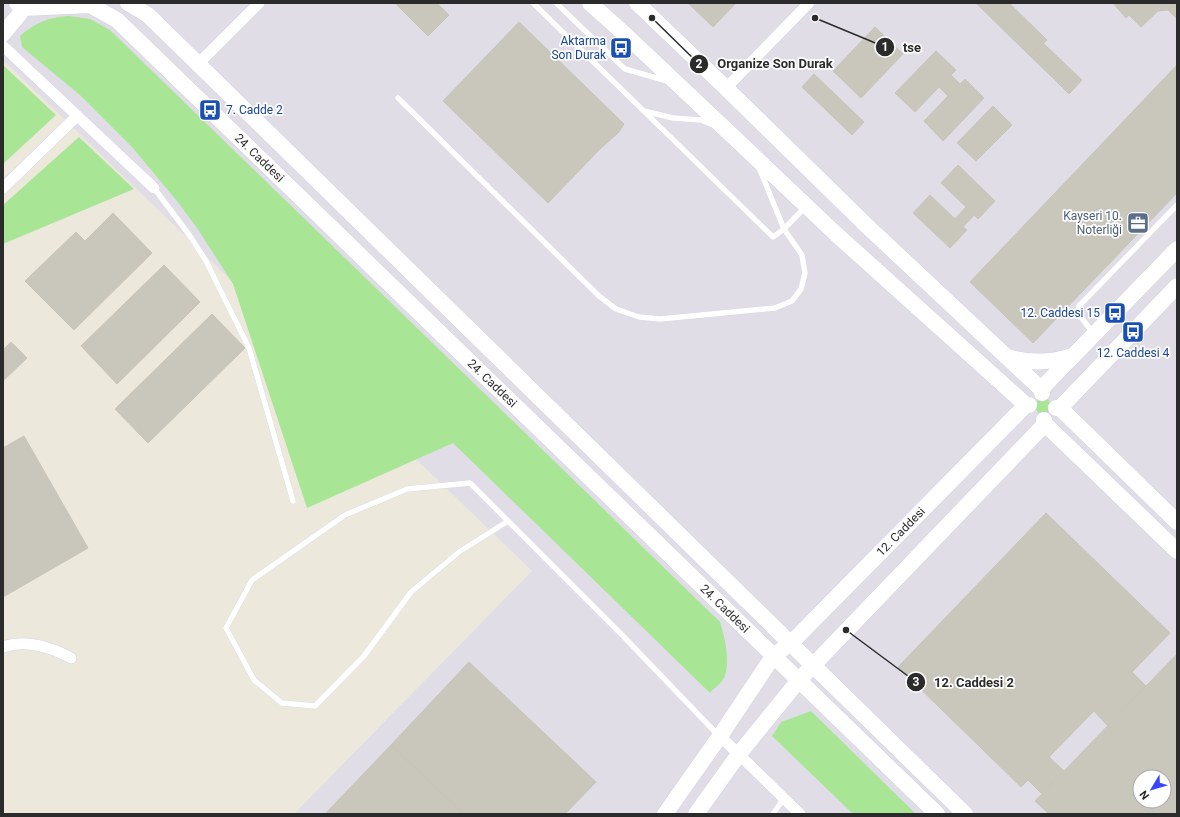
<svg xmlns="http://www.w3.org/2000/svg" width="1180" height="817" viewBox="0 0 1180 817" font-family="Roboto,sans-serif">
  <rect width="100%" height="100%" fill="#ede8dc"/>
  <!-- industrial -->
  <path fill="#e0dde6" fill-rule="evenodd" d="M3,3H1177V814H294L532,571L3,60ZM1140,777H1164V801H1140Z"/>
  <!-- green -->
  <path fill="#a8e696" d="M69,16L90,19L110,30L720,622C725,638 730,659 725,676C723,682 714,688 710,693L453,443L307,508L233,284L197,228L177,201L132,147L81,96L22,47L20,36C34,23 50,17 69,16Z
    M3,65L56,115L3,164Z
    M79,137L134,189L3,244V205Z
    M1035 406a8 8 0 1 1 16 0a8 8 0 1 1-16 0Z
    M811,711L916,814H853L772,736L781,722Z"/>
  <!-- building -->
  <path fill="#c9c6bb" stroke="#c9c4b6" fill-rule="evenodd" d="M395,3H437L449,15L428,36Z
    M688,3H736L713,27Z
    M976,3H1009L1047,40L1030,56Z
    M1113,3H1176L1168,10L1158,11L1141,27L1129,15L1126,18Z
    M1176,3H1177V19L1168,10Z
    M519,22L624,124L619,132L600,149L548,203L443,101Z
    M875,27L903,54L861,98L833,71Z
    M1043,43L1063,62L1050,75L1030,56Z
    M936,51L956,70L951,75L960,84L965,79L984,98L943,141L924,121L948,96L939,87L915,112L895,93Z
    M1063,62L1082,80L1069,94L1050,75Z
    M1177,65V193L1033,343L970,282Z
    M814,74L864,122L852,135L802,87Z
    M993,106L1012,125L976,161L957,143Z
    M958,165L995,201L978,219L974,215L963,227L967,230L950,248L913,213L930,195L955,219L966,207L941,183Z
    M113,213L152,253L74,330L25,281L76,232L85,241Z
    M164,265L200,302L117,384L81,346Z
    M212,314L245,348L148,443L115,409Z
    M11,342L27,358L3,381V350Z
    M24,436L88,548L3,597V448Z
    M1046,513L1170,633L1132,672L1146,686L1108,726L1094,711L1049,757L1064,771L1042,794L1028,780L1021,787L898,667Z
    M1176,655L1177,657V814H1049L1035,801ZM1140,777H1164V801H1140Z
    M469,662L596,782L565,814H464L391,745Z
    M391,745L464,814H325Z"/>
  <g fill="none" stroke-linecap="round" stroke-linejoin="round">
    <!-- lane casing -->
    <g stroke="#d1d3e4" stroke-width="6">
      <path id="lane" d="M533,3L773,237L784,229L760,170
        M556,3L625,69L667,81
        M398,98L599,296L616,309L639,317L660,319L775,308L792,301L801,289L805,273L802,255L784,229L806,206
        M644,111L673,118L701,120L713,125
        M154,188L190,236L206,261L249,348L293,501
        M1093,333L1078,313L1079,306L1177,205
        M508,521L459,552L411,592L364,656L315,706L282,703L254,680L226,628L252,580L345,515L407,489L470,483L624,637L719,736
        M773,814L784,798"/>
    </g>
    <!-- street casing -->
    <g stroke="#d1d3e4" stroke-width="12">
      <path id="street" d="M3,46L154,188
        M198,64L259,3
        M726,88L809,3
        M3,188L77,116
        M3,647C25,639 51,647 71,658
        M720,736L800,814"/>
    </g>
    <!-- secondary casing -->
    <g stroke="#d1d3e4" stroke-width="17">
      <g id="secondary">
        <path id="s1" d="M17,3L23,8L90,5L117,20L937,814"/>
        <path d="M128,3L148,15L965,814"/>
        <path d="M590,3L630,39L836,234L1026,405H1029"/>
        <path d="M637,3L726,88L867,226L1041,389L1042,393"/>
        <path d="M3,34L18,16L27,3"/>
        <path d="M1008,357C1030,364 1050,363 1072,356"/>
        <path d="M1041,389L1177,249"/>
        <path d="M1056,408H1060L1177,522"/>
        <path d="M1060,408L1177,286"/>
        <path d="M1044,420L1045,424L1177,551"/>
        <path id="s2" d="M665,814L720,736L774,655L790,644L1026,405"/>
        <path d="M696,814L739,754L799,680L1045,424"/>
      </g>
    </g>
    <!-- lane -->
    <use href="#lane" stroke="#fff" stroke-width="5.5"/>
    <!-- street -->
    <use href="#street" stroke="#fff" stroke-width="11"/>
    <!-- secondary -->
    <use href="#secondary" stroke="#fff" stroke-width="16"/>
  </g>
  <!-- icons -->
  <defs>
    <g id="bus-square" transform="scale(1.15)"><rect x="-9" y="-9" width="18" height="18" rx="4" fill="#1a4fb4" stroke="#fff"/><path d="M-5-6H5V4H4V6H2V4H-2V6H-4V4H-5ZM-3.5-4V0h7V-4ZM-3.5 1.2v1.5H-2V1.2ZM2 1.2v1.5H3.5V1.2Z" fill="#fff"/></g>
    <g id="office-square" transform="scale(1.15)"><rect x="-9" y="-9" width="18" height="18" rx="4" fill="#5c6f8a" stroke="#fff"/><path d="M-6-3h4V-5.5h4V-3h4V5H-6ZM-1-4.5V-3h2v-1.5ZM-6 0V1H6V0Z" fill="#fff"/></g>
  </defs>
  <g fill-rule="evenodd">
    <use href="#bus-square" x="621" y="48"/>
    <use href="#bus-square" x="210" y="110"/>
    <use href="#office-square" x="1138" y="223"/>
    <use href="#bus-square" x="1115" y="313"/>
    <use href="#bus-square" x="1133" y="332"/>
  </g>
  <g text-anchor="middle" stroke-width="3.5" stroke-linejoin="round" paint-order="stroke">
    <!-- transit labels -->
    <g font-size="12" fill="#164399" stroke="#fff" text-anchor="end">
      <text x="606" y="45">Aktarma<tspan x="606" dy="14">Son Durak</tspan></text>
      <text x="226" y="114" text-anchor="start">7. Cadde 2</text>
      <text x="1100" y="317">12. Caddesi 15</text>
      <text x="1133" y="357" text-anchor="middle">12. Caddesi 4</text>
    </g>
    <!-- street labels -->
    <g font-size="12" fill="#2b2b2b" stroke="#fff">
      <text dy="4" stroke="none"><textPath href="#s1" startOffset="304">24. Caddesi</textPath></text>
      <text dy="4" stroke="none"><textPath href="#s1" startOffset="628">24. Caddesi</textPath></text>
      <text dy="4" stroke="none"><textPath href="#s2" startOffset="370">12. Caddesi</textPath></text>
      <text dy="4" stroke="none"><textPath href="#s1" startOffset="952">24. Caddesi</textPath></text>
    </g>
    <!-- service labels -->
    <g font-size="12" fill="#4e5e75" stroke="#fff" text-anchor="end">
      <text x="1122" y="220">Kayseri 10.<tspan x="1122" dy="14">Noterliği</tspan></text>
    </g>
  </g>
  <!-- callouts -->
  <path fill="none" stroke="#2b2b2b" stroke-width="1.5" d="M815 18L885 47M652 18L699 64M846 630L916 682"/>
  <g fill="#2b2b2b" stroke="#fff" stroke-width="1.5">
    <circle cx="815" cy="18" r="4"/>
    <circle cx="652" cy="18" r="4"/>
    <circle cx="846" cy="630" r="4"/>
    <circle cx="885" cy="47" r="10"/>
    <circle cx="699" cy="64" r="10"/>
    <circle cx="916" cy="682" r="10"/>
  </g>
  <g font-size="12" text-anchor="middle" font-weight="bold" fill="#fff">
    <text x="885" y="51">1</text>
    <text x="699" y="68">2</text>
    <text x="916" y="686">3</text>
  </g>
  <g font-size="13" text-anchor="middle" font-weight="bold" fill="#2b2b2b" stroke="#fff" stroke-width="3.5" stroke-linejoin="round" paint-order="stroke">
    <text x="912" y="52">tse</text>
    <text x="775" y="68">Organize Son Durak</text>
    <text x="974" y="687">12. Caddesi 2</text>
  </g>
  <!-- border -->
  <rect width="1180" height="817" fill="none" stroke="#2b2b2b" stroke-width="8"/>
  <!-- north arrow -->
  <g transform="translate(1152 789) rotate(232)"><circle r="19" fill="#ffffff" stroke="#aaaaaa"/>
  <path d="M0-3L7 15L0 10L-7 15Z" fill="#3846ff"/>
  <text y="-6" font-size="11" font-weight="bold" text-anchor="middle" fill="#2b2b2b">N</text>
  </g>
</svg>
